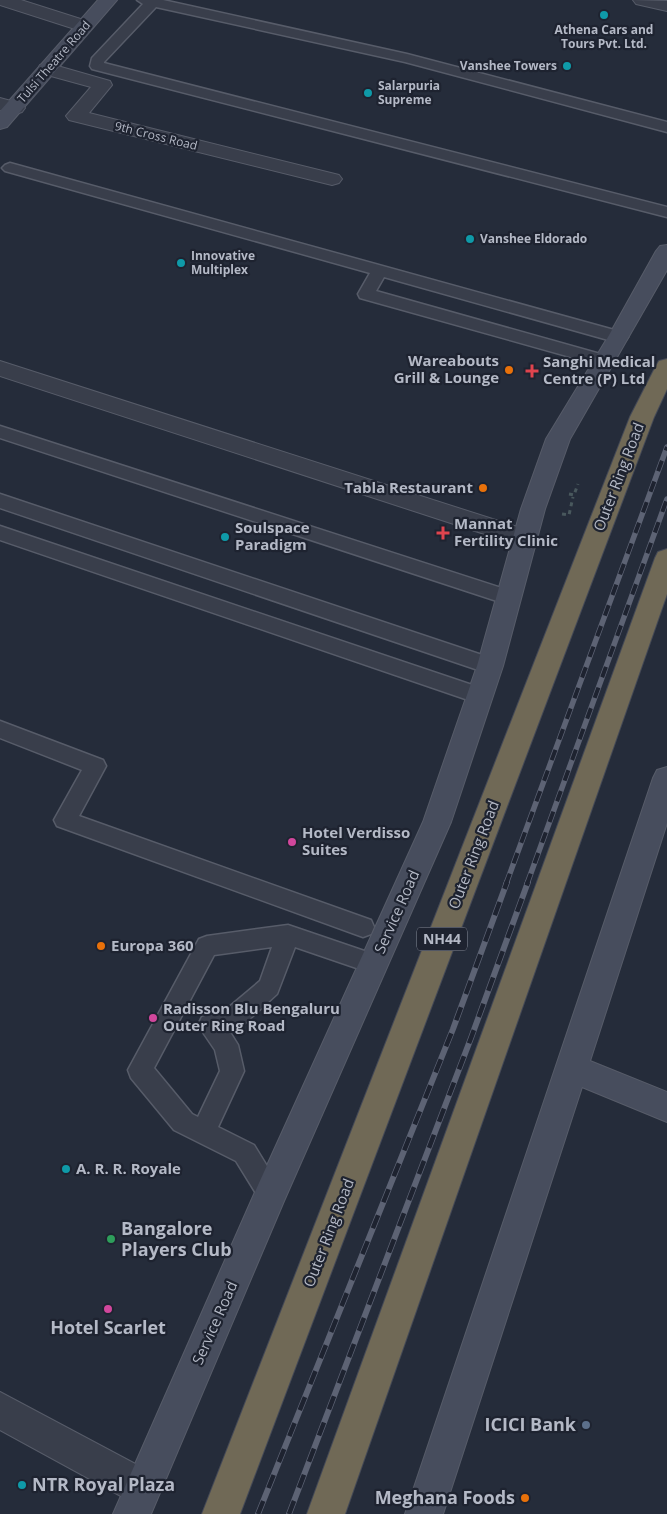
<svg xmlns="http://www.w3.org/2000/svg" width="667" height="1514" viewBox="0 0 667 1514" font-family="'Open Sans',sans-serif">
  <rect width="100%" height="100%" fill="#252c3a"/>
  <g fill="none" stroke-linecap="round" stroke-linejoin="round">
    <!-- lane casing -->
    <g stroke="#575c69" stroke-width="3">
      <path id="lane" d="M137,0H163L407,54L667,122V132L405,62L156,7L104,62V63L667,207V217L92,69L90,66L92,58L143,4Z
        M10,163L625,333L628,337L625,341L619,343L384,277L376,291L611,357L614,361L611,365L605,367L599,365L360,298L358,294L370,273L5,171L2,168L5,165Z
        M0,426L517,593L520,598L517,603L510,605L503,603L0,438Z
        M0,494L497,660L500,666L497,672L490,674L0,508Z
        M0,526L487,690L490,696L487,702L480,704L0,540Z
        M0,721L103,760L106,766L79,816L371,920L374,927L371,934L363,937L57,826L54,820L82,770L0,738Z
        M288,925L382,957L386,964L382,971L374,974L295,947L277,994L244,1024L228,1029L238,1045L244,1071L218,1127L254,1145L284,1194L280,1203L271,1206L262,1203L236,1161L174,1130L131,1078L128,1070L199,939L207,936ZM272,947L260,981L228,1008L202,1017L198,1025L215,1050L220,1071L198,1117L192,1114L154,1068L214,955Z"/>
    </g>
    <!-- street casing -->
    <g stroke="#575c69" stroke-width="2">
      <path id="street" d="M0,0H21L90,22L93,26L90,30L84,31L78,30L0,5Z
        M633,0L667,1V11L636,4Z
        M47,63L110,81L112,85L89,113L339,175L342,179L339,183L332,185L69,120L66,116L91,87L40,73L38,69L40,65Z
        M0,98L22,104L25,108L22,112L15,114L0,110Z
        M0,361L533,532L536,538L533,544L524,547L515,544L0,376Z
        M0,1392L156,1475L161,1488L156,1501L143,1506L130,1501L0,1430Z"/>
    </g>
    <!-- secondary casing -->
    <g stroke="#575c69" stroke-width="2">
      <path id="secondary" d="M98,0H117L7,127L0,129V111Z
        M667,245V270L570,439L545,509L503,666L451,822L284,1201L151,1514H113L259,1183L423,822L477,666L521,509L546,439L608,337L656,251L660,246Z
        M667,767V823L590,1061L667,1092V1122L582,1087L443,1514H405L653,778L657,770Z"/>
    </g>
    <!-- highway casing -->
    <g stroke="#444956" stroke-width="2">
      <path id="highway" d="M667,359V389L654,417L240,1514H202L630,417L656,366L659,361Z
        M667,549V594L345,1514H307L655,558L658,552Z"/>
    </g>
    <!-- path -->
    <path stroke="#49585d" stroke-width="3" stroke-dasharray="4 4" stroke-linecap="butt" d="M569,494L574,495L578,484
      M562,514L569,515L573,497"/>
    <!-- lane -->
    <use href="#lane" fill="#393e4b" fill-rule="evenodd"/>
    <!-- street -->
    <use href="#street" fill="#393e4b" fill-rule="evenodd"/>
    <!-- secondary -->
    <use href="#secondary" fill="#474d5d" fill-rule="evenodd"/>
    <!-- highway -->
    <use href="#highway" fill="#706956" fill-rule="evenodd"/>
    <!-- rail-far1 casing -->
    <g stroke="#5d6374" stroke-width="5.5">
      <path id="rail-far1" d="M506,884L667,447
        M527,884L667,499"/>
    </g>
    <!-- rail casing -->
    <g stroke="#5d6374" stroke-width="6">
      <path id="rail" d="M258,1514L453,1029L507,882
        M289,1514L471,1038L528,882"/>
    </g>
    <!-- rail-far1 -->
    <use href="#rail-far1" stroke="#1e2330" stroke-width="4" stroke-dasharray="11" stroke-linecap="butt"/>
    <!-- rail -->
    <use href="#rail" stroke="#1e2330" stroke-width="4.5" stroke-dasharray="14" stroke-linecap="butt"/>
  </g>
  <!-- markers -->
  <g fill="#0f9aa8" stroke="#1e2330" stroke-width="2">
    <circle cx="604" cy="15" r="5"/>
    <circle cx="567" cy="66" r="5"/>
    <circle cx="368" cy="93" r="5"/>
    <circle cx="470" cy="239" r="5"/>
    <circle cx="181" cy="263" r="5"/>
    <circle cx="225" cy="537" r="5"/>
    <circle cx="66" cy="1169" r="5"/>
    <circle cx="22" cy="1485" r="5"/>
  </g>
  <g fill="#e8710a" stroke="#1e2330" stroke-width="2">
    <circle cx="509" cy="370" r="5"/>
    <circle cx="483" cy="488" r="5"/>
    <circle cx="101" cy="946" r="5"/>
    <circle cx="525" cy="1498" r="5"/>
  </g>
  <g fill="#e0444e" stroke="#1e2330" stroke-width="2">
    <path d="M529.5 363.5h5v5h5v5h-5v5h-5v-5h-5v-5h5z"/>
    <path d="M440.5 525.5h5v5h5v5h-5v5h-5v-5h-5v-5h5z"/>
  </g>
  <g fill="#d1479c" stroke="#1e2330" stroke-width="2">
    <circle cx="292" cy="842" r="5"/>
    <circle cx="153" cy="1018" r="5"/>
    <circle cx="108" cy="1309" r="5"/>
  </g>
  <circle fill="#2e9e5b" stroke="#1e2330" stroke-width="2" cx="111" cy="1239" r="5"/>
  <circle fill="#5c6f8a" stroke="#1e2330" stroke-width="2" cx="586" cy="1425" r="5"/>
  <g text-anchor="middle" stroke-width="4.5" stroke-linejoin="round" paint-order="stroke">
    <!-- far-poi labels -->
    <g font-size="12" font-weight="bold" fill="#b4b9c6" stroke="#1e2330" text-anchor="start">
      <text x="604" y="34" text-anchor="middle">Athena Cars and<tspan x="604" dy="14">Tours Pvt. Ltd.</tspan></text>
      <text x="557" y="70" text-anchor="end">Vanshee Towers</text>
      <text x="378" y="90">Salarpuria<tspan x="378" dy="14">Supreme</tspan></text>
      <text x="480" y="243">Vanshee Eldorado</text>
      <text x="191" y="260">Innovative<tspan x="191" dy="14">Multiplex</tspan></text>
    </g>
    <!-- far-street labels -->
    <g font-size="12" fill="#b4b9c6" stroke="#1e2330">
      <text transform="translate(54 62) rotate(-49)" y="4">Tulsi Theatre Road</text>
      <text transform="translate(156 136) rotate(14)" y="4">9th Cross Road</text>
    </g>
    <!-- shield labels -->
    <rect fill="#1e2330" stroke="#878c99" stroke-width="1" x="417" y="927.5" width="50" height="23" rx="4"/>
    <g font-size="14" font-weight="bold" fill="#b4b9c6">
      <text x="442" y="944">NH44</text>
    </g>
    <!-- poi labels -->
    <g font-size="15" font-weight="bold" fill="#b4b9c6" stroke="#1e2330" text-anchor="start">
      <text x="499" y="366" text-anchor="end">Wareabouts<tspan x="499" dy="17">Grill &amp; Lounge</tspan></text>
      <text x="543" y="367">Sanghi Medical<tspan x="543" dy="17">Centre (P) Ltd</tspan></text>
      <text x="473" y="493" text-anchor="end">Tabla Restaurant</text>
      <text x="454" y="529">Mannat<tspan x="454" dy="17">Fertility Clinic</tspan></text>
      <text x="235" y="533">Soulspace<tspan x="235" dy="17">Paradigm</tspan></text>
      <text x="302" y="838">Hotel Verdisso<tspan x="302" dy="17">Suites</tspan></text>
      <text x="111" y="951">Europa 360</text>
      <text x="163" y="1014">Radisson Blu Bengaluru<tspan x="163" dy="17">Outer Ring Road</tspan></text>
      <text x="76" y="1174">A. R. R. Royale</text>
    </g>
    <!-- street labels -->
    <g font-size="15" fill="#b4b9c6" stroke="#1e2330">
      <text transform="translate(619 477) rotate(-69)" y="5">Outer Ring Road</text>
      <text transform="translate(474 855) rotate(-69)" y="5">Outer Ring Road</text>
      <text transform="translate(397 912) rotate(-66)" y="5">Service Road</text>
      <text transform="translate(329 1233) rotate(-69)" y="5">Outer Ring Road</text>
      <text transform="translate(215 1323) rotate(-66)" y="5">Service Road</text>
    </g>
    <!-- near-poi labels -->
    <g font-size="18" font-weight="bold" fill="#b4b9c6" stroke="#1e2330" text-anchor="start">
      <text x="121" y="1235">Bangalore<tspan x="121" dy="21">Players Club</tspan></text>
      <text x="108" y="1334" text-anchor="middle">Hotel Scarlet</text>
      <text x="576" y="1431" text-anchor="end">ICICI Bank</text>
      <text x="32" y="1491">NTR Royal Plaza</text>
      <text x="515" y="1504" text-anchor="end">Meghana Foods</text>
    </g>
  </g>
</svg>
